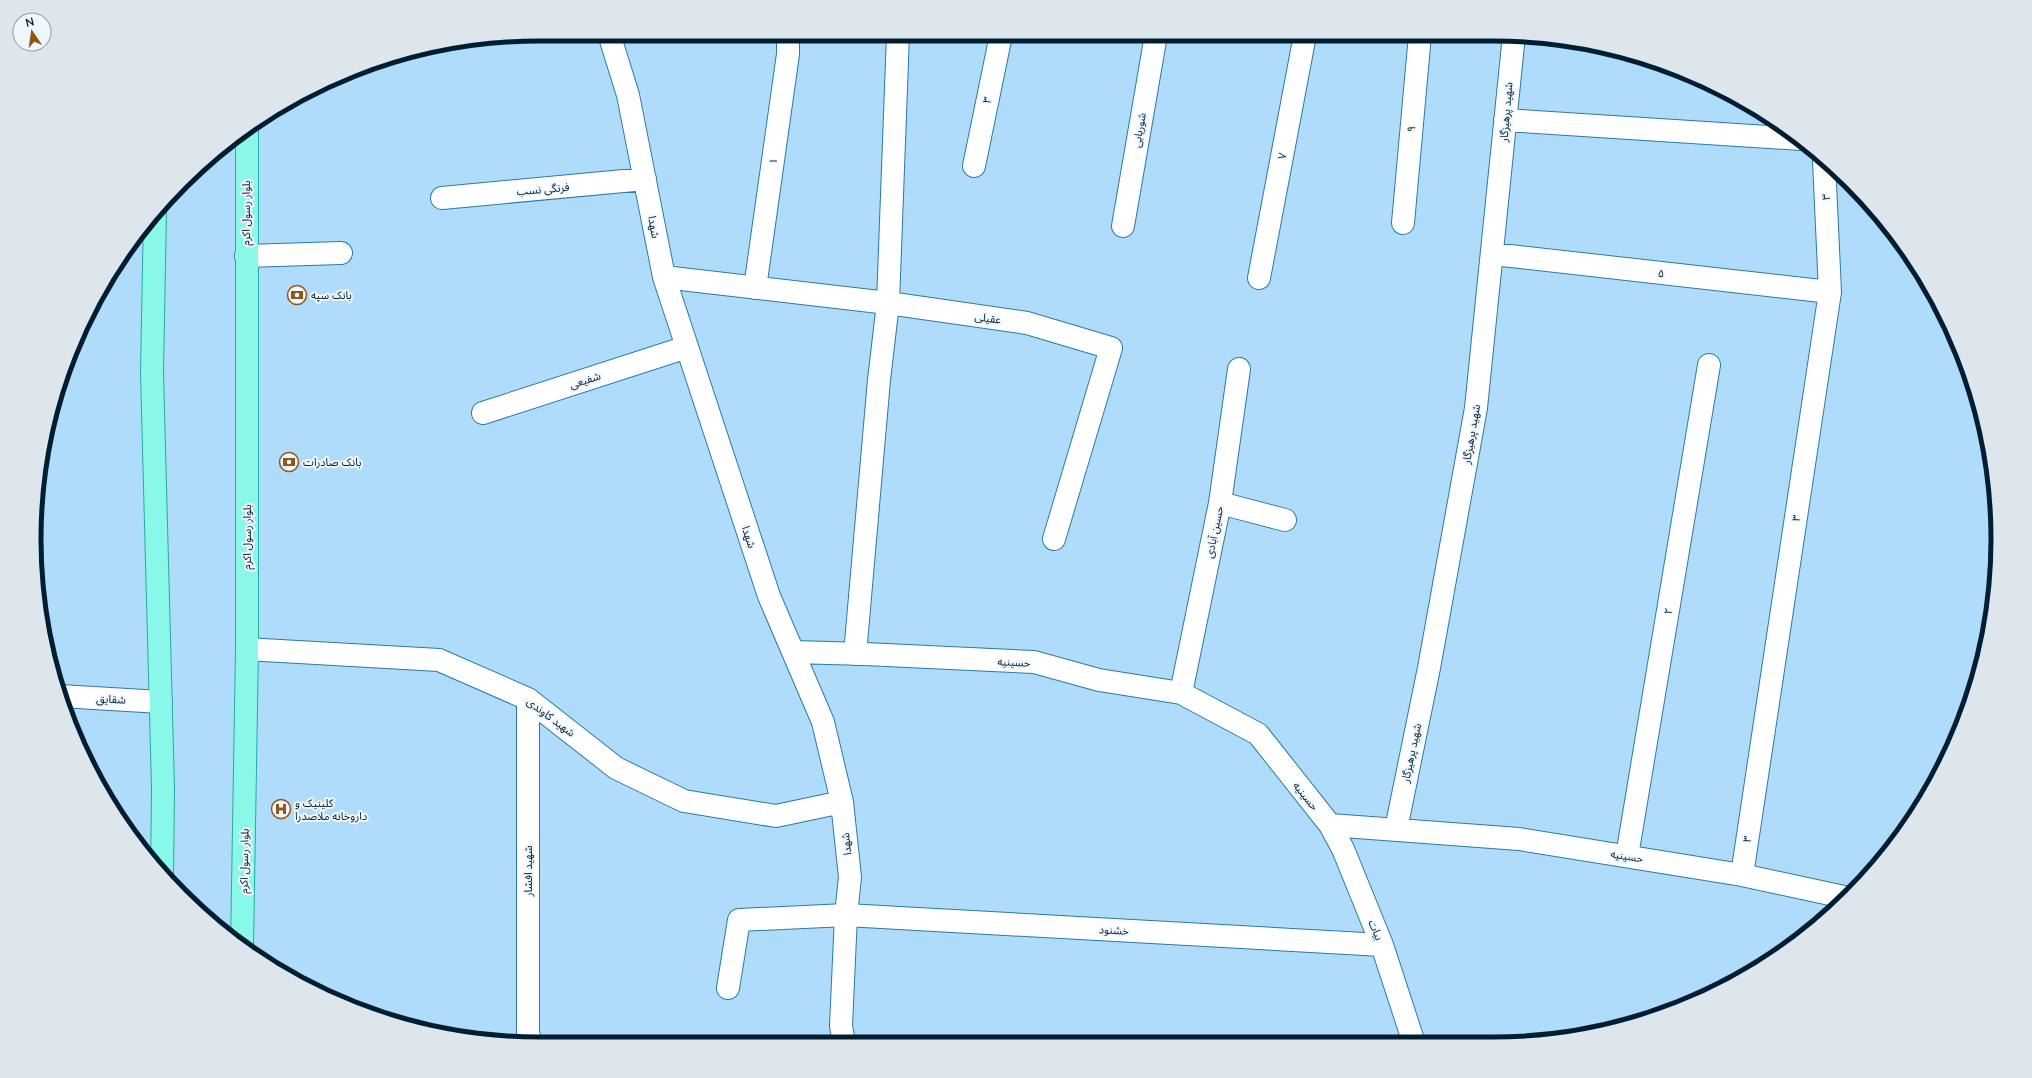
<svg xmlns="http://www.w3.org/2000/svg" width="2032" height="1078" viewBox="0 0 2032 1078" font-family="Lato,'Noto Sans Arabic',sans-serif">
  <rect width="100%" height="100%" fill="#b0dcfc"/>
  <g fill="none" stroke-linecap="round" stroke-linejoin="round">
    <!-- minor casing -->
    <g stroke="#2a79aa" stroke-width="24">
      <path id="minor" d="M609,34L628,95L664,277L769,596L823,722L842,802L850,877L846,915L841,1026L844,1042
        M1505,120L1801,139
        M974,166L1001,35
        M442,198L645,179
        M1403,223L1420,35
        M1123,226L1156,35
        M1493,254L1830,292
        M246,256L341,253
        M664,277L888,303L1027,323L1111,348L1054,539
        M1259,278L1305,35
        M755,288L788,54V34
        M483,413L687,347
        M1220,503L1285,520
        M247,649L439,660L528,699L616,768L684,801L776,816L842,802
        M793,652L865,654L1034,662L1099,680L1181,693L1258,734L1330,825L1343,849L1382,945L1413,1040
        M855,654L879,380L888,303L898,34
        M1181,693L1220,503L1239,369
        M60,696L161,702
        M528,699V1033L531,1043
        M1330,825L1519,839L1742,875L1844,897
        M1396,829L1429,668L1476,408L1514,35
        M1627,856L1709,365
        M1742,875L1830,292L1824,161
        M728,988L739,920L846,915L1382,945"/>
    </g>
    <!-- major casing -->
    <g stroke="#27a99f" stroke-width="24">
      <path id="major" d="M155,211L152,373L163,789L162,875
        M242,946L247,649V128"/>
    </g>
    <!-- minor -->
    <use href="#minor" stroke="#fff" stroke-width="22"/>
    <!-- major -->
    <use href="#major" stroke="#8af8e9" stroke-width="22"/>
  </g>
  <!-- icons -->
  <defs>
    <g id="bank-ring" transform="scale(1)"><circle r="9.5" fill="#f0f7fd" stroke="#935619" stroke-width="1.5"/><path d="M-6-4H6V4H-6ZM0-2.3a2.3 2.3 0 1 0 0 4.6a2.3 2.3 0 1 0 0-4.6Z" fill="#935619"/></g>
    <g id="hospital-ring" transform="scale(1)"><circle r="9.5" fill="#f0f7fd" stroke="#935619" stroke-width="1.5"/><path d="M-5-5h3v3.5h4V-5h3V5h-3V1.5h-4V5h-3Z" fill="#935619"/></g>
  </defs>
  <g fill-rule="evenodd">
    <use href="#bank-ring" x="297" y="295"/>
    <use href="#bank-ring" x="289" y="462"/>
    <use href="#hospital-ring" x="281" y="809"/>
  </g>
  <g text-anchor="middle" stroke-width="4" stroke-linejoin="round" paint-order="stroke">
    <!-- street labels -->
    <g font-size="11" fill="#001e32" stroke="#f0f7fd">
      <text transform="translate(987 100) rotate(-79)" y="4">۳</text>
      <text transform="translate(1506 112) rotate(-85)" y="4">شهید پرهیزگار</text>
      <text transform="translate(1411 129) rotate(-85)" y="4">۹</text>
      <text transform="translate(1139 130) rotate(-80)" y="4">شوریابی</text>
      <text transform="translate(1282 156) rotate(-79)" y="4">۷</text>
      <text transform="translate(773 161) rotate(-82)" y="4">۱</text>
      <text transform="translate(543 189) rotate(-5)" y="4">فرنگی نسب</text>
      <text transform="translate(1826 197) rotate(-92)" y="4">۳</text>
      <text transform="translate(246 213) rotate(-90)" y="4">بلوار رسول اکرم</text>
      <text transform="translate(654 227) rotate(79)" y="4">شهدا</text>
      <text transform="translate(1661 273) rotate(6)" y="4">۵</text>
      <text transform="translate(988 318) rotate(8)" y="4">عقیلی</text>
      <text transform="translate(585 380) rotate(-18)" y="4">شفیعی</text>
      <text transform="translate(1471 434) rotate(-80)" y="4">شهید پرهیزگار</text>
      <text transform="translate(1796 518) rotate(-81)" y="4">۳</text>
      <text transform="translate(1214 532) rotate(-78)" y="4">حسین آبادی</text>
      <text transform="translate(247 537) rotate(-90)" y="4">بلوار رسول اکرم</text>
      <text transform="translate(749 537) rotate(72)" y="4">شهدا</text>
      <text transform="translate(1668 611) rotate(-81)" y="4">۲</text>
      <text transform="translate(1014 662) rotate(3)" y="4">حسینیه</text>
      <text transform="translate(111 699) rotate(3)" y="4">شقایق</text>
      <text transform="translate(551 717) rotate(37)" y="4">شهید کاوندی</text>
      <text transform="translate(1411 753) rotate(-78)" y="4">شهید پرهیزگار</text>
      <text transform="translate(1306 796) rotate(51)" y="4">حسینیه</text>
      <text transform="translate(1747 839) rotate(-81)" y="4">۳</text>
      <text transform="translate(846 844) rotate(-96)" y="4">شهدا</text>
      <text transform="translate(1627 856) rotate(9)" y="4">حسینیه</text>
      <text transform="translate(244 861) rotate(-89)" y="4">بلوار رسول اکرم</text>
      <text transform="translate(528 871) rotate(-90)" y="4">شهید افشار</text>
      <text transform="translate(1114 930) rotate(3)" y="4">خشنود</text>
      <text transform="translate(1376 930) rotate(68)" y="4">بیات</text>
    </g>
    <!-- poi labels -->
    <g font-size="11" fill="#001e32" stroke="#f0f7fd" text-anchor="start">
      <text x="311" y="299">بانک سپه</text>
      <text x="303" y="466">بانک صادرات</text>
      <text x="295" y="807">کلینیک و<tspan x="295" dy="13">داروخانه ملاصدرا</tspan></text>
    </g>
  </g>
  <!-- crop -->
  <path d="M0 0H2032V1078H0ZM539 41H1493A498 498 0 0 1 1991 539V539A498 498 0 0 1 1493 1037H539A498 498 0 0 1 41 539V539A498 498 0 0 1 539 41Z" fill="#dde6ed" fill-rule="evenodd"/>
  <path fill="none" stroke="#001e32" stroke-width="5" d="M539 41H1493A498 498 0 0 1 1991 539V539A498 498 0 0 1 1493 1037H539A498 498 0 0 1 41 539V539A498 498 0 0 1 539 41Z"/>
  <!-- north arrow -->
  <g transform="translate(32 32) rotate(347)"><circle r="19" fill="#f0f7fd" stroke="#90a0ac"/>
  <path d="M0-3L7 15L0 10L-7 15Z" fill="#935619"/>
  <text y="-6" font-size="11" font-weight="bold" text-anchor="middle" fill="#001e32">N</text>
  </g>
</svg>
